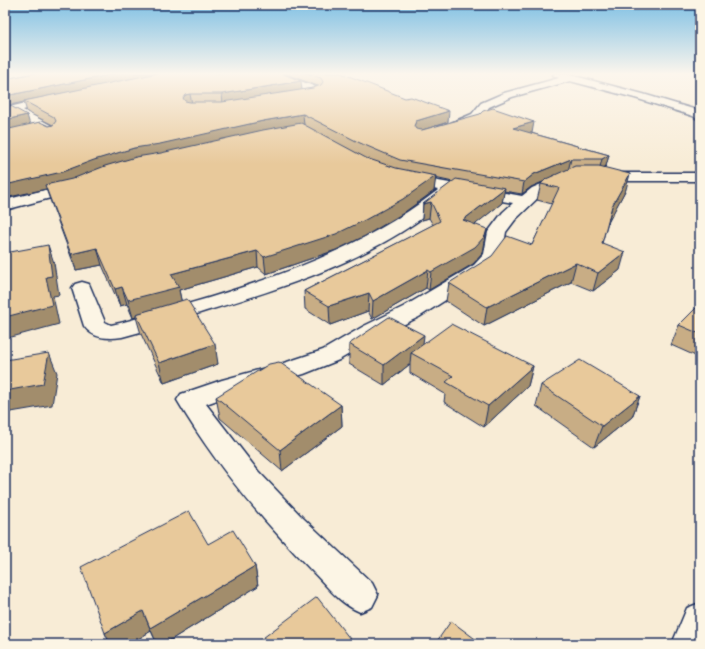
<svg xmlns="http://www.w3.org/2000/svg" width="705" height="649" viewBox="0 0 705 649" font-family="'Shantell Sans',sans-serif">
  <rect width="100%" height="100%" fill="#f8ecd6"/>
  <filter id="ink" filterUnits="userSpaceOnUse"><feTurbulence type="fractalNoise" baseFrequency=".025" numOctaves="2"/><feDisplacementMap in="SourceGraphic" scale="8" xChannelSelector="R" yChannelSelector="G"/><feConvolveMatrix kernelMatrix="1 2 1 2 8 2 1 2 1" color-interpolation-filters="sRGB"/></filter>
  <g filter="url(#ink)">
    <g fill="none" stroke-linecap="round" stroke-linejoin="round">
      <!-- minor casing -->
      <g stroke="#1b2f5e" stroke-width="3">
        <path id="minor" d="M555,73L571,75L643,94L700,111V121L693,116L635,98L570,81L512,97L489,107L483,116L473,123L455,130L451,129L449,126L451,123L472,114L481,103L504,93L559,78L553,75Z
          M285,75L321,89L322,91C317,98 299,100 290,98L289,96L290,94L307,91L281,80L280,78Z
          M55,96L61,99L59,101L23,110L56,128L58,131L56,134H48L11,113L5,114V108Z
          M567,173L572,174L574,177L572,180L542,194L515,220L506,232L502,255L488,273L419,317L380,336L339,360L304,374L240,392L206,404L258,471L302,517L372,583L378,595L372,607L360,612C340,604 327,586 312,571C261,519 214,463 177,400L181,394L222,380L287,362L323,350L364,326L403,307L474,265L484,254L488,232L503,212L513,203L453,192C443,204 428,214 415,223C352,266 279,289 206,311C178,320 150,330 122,337C108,339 93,339 84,326L72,288L75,284L82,282L89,284L105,322L111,325L120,323C231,292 346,262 438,190L400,182L398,179L400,176L405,175L522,196L532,188Z
          M599,173H700V181H599L594,180L592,177L594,174Z
          M76,182L81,184L84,187L81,190L5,210V200Z
          M700,603V644H672L687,608Z"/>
      </g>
      <!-- minor -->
      <use href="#minor" fill="#fcf5e5" fill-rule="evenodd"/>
    </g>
    <!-- wall -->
    <path fill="#c8ad85" stroke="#1b2f5e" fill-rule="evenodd" d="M35,73H341L448,122L420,130L532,133H531L609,155L606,166L604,168L626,189L608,222L602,243L620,270L593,291L571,282L484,326L446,301L449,283L532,245L552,204L537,200L541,184L544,181L531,187L522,194L504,191L502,203L475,224L483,253L473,264L429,290L426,288L372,319L368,311L330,325L305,309L304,291L433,225L429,218L422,220L423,204L453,182L435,178L434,191L402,214L365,236L336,250L266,274L258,267L179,290L181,300L218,364L164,383L141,334L136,317L133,318L127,304L120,306L102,265L76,270L46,189L5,198V79ZM284,74H286L318,86L313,88L302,90ZM24,102L27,112L53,125L49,126L30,124L9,106Z
      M700,304V358L671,345L679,325Z
      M349,344H423L533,366L528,386L484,427L444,402L445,394L410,373V364L384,385L349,364Z
      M541,385L640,396L632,417L594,447L536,406Z
      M216,397L341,405L342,426L282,471L220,418Z
      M208,544L255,566L258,586L164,644H157L151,631L130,644H110L105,633Z"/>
    <!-- shaded-wall -->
    <path fill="#a28d6c" stroke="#1b2f5e" d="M119,73H163L24,101V102L5,106V96Z
      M301,81L302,90L223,104L222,94Z
      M190,94L192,104L184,108L183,98L185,95Z
      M449,111L448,122L416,132L414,126L416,121Z
      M303,114L304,125L46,189L5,198V185L134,148L263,121Z
      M27,115L30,125L5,132V120Z
      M534,122L532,133L512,139L513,128Z
      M609,155L606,166L599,171L602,159Z
      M571,159L568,171L531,187L522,194L524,182L534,174Z
      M630,174L626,189L608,223L612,206Z
      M436,176L434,191L402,214L365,236L336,250L266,274L264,257Z
      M505,188L502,203L461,236L463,220Z
      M431,202L429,218L422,220L423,204Z
      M487,229L483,253L473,264L429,290L431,272Z
      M48,245L54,263L59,295L53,296L59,324L8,338L5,331V317L46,277Z
      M97,248L102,265L76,270L71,254Z
      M257,251L258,267L179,290L182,304L136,314V317L133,318L128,300L171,274Z
      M625,252L620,270L593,291L598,273Z
      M576,263L571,282L484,326L487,307Z
      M428,270L426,288L372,319L373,301Z
      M122,287L127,304L120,306L115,289Z
      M369,293L368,311L330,325L329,306Z
      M424,335L422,355L411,353L410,364L384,385V365Z
      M215,344L218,364L164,383L159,363Z
      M49,353L57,373L52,405L5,413V391Z
      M533,366L528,386L484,427L488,406Z
      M640,396L632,417L594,447L602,426Z
      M341,405L342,426L282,471L280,450Z
      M255,566L258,586L164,644H157L150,628Z
      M143,611L151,631L130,644H110L105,633Z"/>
    <!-- building -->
    <path fill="#e8c99b" stroke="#1b2f5e" d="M35,73H119L5,96V79Z
      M158,73H281L301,81L222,94H190L185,95L183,98L185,101L190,102H222L313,88L321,85L323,82L321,78L306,73H341L405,98L411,97L449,111L416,121L414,126L416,129L422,130L480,114L483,111L493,108L534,122L513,128L609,155L602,159H571L534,174L524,182L400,160L360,143L303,114L263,121L160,144L134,148L94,160L62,172L5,185V130L40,122L49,126L53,125L56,121L54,117L24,101Z
      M7,104L27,115L5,120V105Z
      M301,123L366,158L396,168L436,176L403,199L365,220L336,234L264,257L257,251L171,274L179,287L128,300L122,287L115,289L97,248L71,254L45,185L72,179L105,166L136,157L161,153L263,130Z
      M575,166H599L630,174L612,206L602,243L625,252L598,273L576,263L487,307L449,283L492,256L507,236L532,245L559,188L541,184L546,179Z
      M456,179L505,188L463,220L487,229L485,236L475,247L431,272L428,270L373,301L369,293L329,306L304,291L440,221L431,202L423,204Z
      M48,245L52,276L46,277L52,305L5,317V253Z
      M187,299L215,344L159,363L136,314Z
      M700,304V334L679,325Z
      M389,317L424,335L384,365L349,344Z
      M451,324L533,366L488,406L446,382L453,376L411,353Z
      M49,353L43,384L5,391V360Z
      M580,360L640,396L602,426L541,385Z
      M279,362L341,405L280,450L216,397L269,364Z
      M189,511L208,544L233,530L255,566L150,628L143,611L105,633L81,567Z
      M317,597L354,644H255Z
      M451,621L482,644H435Z"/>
  </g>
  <!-- sky -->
  <linearGradient id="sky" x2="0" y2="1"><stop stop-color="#7fc0e4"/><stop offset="0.45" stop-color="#fcf6ed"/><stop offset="1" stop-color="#fcf6ed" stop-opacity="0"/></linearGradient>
  <rect width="705" height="164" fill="url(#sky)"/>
  <!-- margin -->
  <rect width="705" height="649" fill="none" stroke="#fcf5e5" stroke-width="20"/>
  <rect x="10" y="10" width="685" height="629" fill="none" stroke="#1b2f5e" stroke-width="1.5" filter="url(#ink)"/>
</svg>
